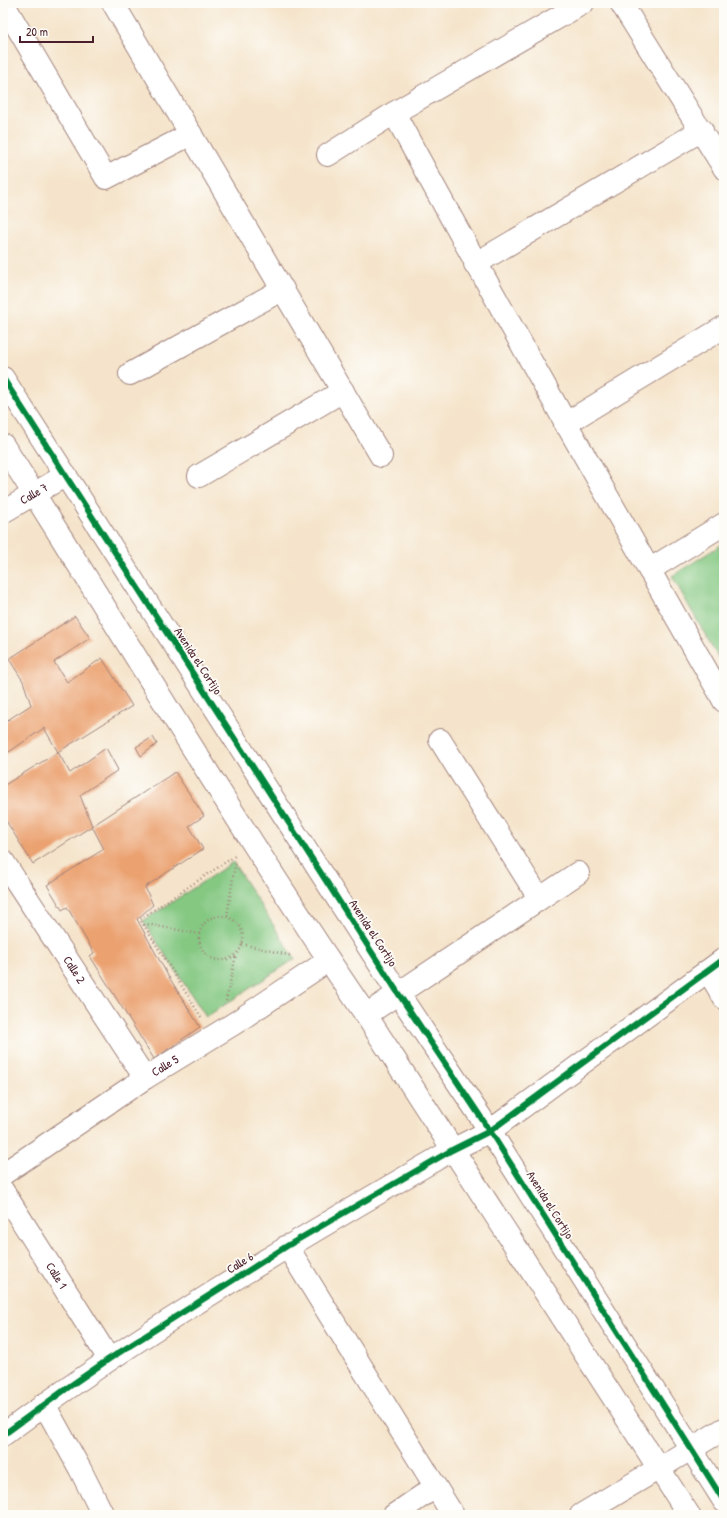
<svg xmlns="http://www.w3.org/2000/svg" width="727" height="1518" viewBox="0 0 727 1518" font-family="'Patrick Hand',sans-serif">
  <rect width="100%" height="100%" fill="#fdfcf7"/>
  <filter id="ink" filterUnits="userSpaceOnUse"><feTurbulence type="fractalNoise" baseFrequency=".025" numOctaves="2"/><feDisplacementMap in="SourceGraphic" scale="8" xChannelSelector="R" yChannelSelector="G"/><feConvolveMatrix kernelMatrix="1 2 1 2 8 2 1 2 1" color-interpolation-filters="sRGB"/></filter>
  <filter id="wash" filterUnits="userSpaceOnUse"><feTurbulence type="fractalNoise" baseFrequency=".012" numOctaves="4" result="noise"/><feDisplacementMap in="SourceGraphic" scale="16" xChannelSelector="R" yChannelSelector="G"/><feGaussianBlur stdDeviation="0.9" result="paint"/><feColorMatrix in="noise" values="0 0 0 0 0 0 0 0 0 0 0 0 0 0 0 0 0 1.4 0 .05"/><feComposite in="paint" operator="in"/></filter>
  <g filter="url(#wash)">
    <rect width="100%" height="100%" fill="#f5e4cb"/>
    <!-- green -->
    <path fill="#84c882" stroke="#677456" d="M724,543V668L672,576Z
      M233,862L295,959L206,1017L143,921Z"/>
    <g id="blocks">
      <!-- building -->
      <path fill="#eba170" d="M75,616L90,638L54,662L67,682L102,658L132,706L58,752L44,728L3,756V723L31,705L23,681L9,659Z
        M153,737L157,744L141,756L136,747Z
        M106,748L118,770L80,795L92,826L33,864L3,816V786L58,752L70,773Z
        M175,772L204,816L189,826L203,849L145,887L153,905L137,919L167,974L200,1027L154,1059L90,956L94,953L67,907L62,910L47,885L104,849L92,826Z"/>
    </g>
  </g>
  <g filter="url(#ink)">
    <use href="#blocks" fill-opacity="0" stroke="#a0827b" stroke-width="1"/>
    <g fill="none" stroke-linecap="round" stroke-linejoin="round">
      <!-- street casing -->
      <g stroke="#a0827b" stroke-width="24">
        <g id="street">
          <path d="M3,3L106,178L191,134"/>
          <path d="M113,3L381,456"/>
          <path d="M621,3L724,168"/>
          <path d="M394,113C501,311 613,506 724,701"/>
          <path d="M328,155L394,113L583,3"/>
          <path d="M475,264L702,130"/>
          <path d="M130,374L283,289"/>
          <path d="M565,424L724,327"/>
          <path d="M199,476L343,391"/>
          <path id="s1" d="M3,512L66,475"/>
          <path d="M649,570L724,524"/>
          <path d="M440,740L539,898"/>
          <path id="s2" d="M3,861L145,1078"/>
          <path d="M708,971L724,998"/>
          <path d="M366,1015L578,873"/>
          <path id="s3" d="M3,1174L145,1078L235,1023L329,960"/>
          <path id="s4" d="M3,1191L109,1359"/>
          <path d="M287,1246L453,1515"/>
          <path d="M44,1404L80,1469L103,1515"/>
          <path d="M3,1435C145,1329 299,1239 452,1150"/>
          <path d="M394,1515L435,1487"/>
          <path d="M581,1515L724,1429"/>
        </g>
      </g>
      <!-- secondary casing -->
      <g stroke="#a0827b" stroke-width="24">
        <path id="secondary" d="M3,378L398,993L490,1131L724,1501
          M3,445C124,635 239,829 366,1015L689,1515
          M452,1150L490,1131L724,959"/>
      </g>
      <!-- path -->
      <path stroke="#a0827b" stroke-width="2.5" stroke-dasharray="1 3" stroke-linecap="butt" d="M227,916L235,865L238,863
        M199 938a22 22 0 1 1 44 0a22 22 0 1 1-44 0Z
        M144,925L146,924L200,934
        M242,944L292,956
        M226,1001L236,955
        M201,1017L140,919L235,856"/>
      <!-- street -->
      <use href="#street" stroke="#fff" stroke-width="22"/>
      <!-- secondary -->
      <use href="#secondary" stroke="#fff" stroke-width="22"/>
      <!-- cycleway casing -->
      <g stroke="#fdfcf7" stroke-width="8">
        <path id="cycleway" d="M3,378L398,993L490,1131L724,1501
          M3,1435L70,1386L109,1359L287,1246L452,1150L490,1131L724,959"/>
      </g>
      <!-- cycleway -->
      <use href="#cycleway" stroke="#00873e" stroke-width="6"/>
    </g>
  </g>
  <g text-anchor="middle" stroke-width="3.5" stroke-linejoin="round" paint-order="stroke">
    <!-- street labels -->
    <g font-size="12" fill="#4a1f2b" stroke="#fdfcf7">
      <text dy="4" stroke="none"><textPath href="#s1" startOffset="36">Calle 7</textPath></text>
      <text transform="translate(198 661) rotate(57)" y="4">Avenida el Cortijo</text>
      <text transform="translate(373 933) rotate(57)" y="4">Avenida el Cortijo</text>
      <text dy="4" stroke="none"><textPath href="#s2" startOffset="130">Calle 2</textPath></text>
      <text dy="4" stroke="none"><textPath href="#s3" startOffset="195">Calle 5</textPath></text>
      <text transform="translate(550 1205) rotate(58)" y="4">Avenida el Cortijo</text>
      <text transform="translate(240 1263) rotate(-32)" y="4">Calle 6</text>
      <text dy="4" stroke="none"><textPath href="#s4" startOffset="100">Calle 1</textPath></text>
    </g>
  </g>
  <!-- margin -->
  <rect width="727" height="1518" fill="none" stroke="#fdfcf7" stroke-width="16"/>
  <!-- scale -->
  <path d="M20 36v6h73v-6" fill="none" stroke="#4a1f2b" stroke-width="2"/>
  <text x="26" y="36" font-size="12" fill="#4a1f2b" stroke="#fdfcf7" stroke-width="3" paint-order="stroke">20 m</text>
</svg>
